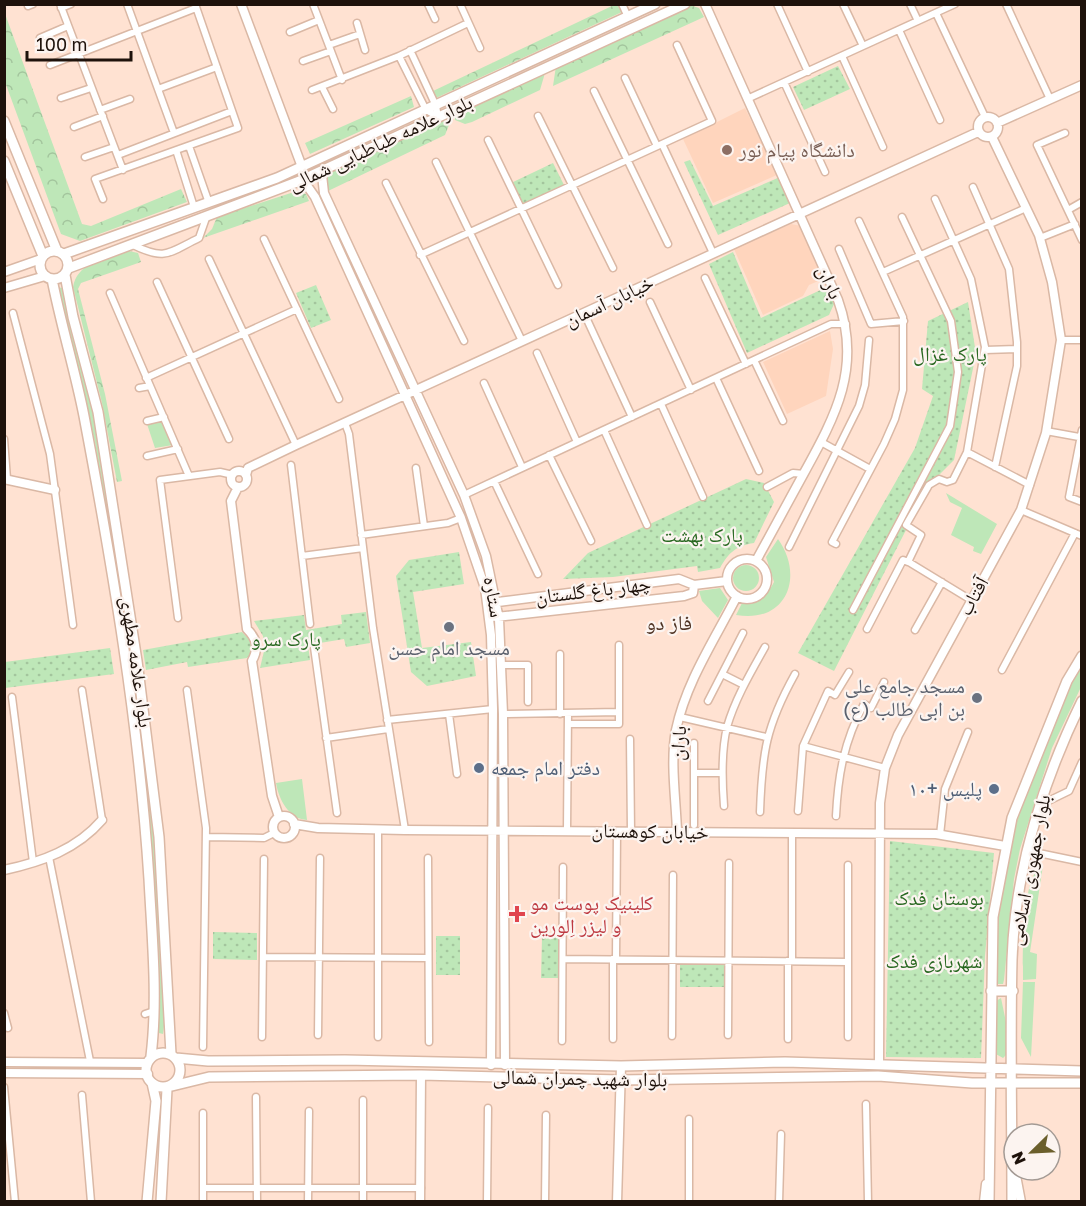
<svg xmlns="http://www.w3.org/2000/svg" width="1086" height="1206" viewBox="0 0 1086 1206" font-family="'Golos Text','Noto Naskh Arabic',sans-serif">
  <defs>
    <pattern id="forest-crowns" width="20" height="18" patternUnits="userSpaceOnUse" patternTransform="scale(1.5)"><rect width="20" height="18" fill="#bee7b8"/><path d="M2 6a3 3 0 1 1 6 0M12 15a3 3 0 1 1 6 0" fill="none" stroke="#a3c59d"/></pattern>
    <pattern id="park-dots" width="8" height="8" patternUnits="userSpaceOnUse" patternTransform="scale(1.5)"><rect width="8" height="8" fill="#bee7b8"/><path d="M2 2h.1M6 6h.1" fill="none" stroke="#a3c59d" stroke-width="1.8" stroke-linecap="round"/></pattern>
  </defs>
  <rect width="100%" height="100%" fill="#ffe2d2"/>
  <!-- built -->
  <path fill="#ffd5bd" d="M745,108L777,175L713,203L683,139Z
    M791,224L801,226L823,279L809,285L803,296L763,315L734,249Z
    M830,331L833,349L826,396L787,414L763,362Z"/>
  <!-- green -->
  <path fill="#bee7b8" d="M57,287L62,288L89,387L111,507L156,828L166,1010L163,1034L159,1033L157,1027L152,864L131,669L95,442Z
    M163,421L173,445L155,448L147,424Z
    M946,493L997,524L981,554L973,551L974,547L951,535L962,508L950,502Z
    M778,539C805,577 786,624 736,615L742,603C760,602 766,598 774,582L766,557Z
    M733 578a13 13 0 1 1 26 0a13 13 0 1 1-26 0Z
    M720,588L728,600L718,618L702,601L699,591Z
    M1081,667V687L1052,748L1020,849L1014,879L1004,980L1003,984H998L996,981L998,914L1008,847L1039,758L1066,694Z
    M302,779L307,820C289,819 279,800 276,783Z
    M1043,865L1030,952L1037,954L1036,979L1023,980C1023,959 1021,873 1043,865Z
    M1023,982H1035L1031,1057L1021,1038Z
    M1001,998L1007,1027L1006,1055L1003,1058L994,1053C994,1035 995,1019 996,1001Z"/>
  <!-- forest -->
  <path fill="url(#forest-crowns)" d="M614,5H617L622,12L436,98L433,91Z
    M690,5L699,8L704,17L553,86L556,66Z
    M4,11L82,224L91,226L181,189L187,202L80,241L61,234L5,82Z
    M545,73L540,90L472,122L465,124L455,120L454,114Z
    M411,96L414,107L310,154L305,143Z
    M439,120L446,121L449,125L445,135L328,191L327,176L332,171Z
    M297,191L306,194L309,201L203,238L212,229L217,217Z
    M129,251L138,253L141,262L81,283L78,289L105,394L122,481L117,482L102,403L73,287C78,261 106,259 129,251Z"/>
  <!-- park -->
  <path fill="url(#park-dots)" d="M838,66L850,89L804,110L793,87Z
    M690,160L713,206L780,177L790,203L718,235L684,162Z
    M553,163L564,185L522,205L511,183Z
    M733,252L761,318L829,286L834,304L829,315L747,353L709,264Z
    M316,285L331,320L311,328L296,293Z
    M968,302L976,354L954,460L929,485L834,671L798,653L915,448L933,396L922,389L928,321Z
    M746,479L764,483L774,502L754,543C736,546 729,552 720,568L698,572L697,566L613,577L563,579L588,553Z
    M459,552L464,584L413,592L422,648L471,642L476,676L427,686L411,672L396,576L409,560Z
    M366,612L370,643L346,647L344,639L308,645L310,660L260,668L265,647L263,636L254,621L304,615L306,630L342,624L341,615Z
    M242,632L251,641L252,652L247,658L188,667L187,662L146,670L143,650Z
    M110,648L114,674L5,688V662Z
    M890,841L994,853L985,956L981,1058L886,1057Z
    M213,932L257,933V960L213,959Z
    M436,936H460V975H436Z
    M542,937H561V978H541Z
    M680,962L725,963V987H680Z"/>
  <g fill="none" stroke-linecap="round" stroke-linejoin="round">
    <!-- minor casing -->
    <g stroke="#dab8a5" stroke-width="9">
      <path id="minor" d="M60,4L123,170
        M127,4L174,133
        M313,4L342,80
        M428,4L435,19
        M460,4L480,48
        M622,4L628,17
        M777,4L808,72
        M843,4L863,46
        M910,4L918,21
        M1006,4L1050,99
        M28,6L33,4
        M61,8L71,4
        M936,13L985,117
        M357,23L365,50
        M899,30L940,120
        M290,32L319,20
        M40,38L68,26
        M329,45L360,34
        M410,50L436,106L438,117
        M399,56L426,110L438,117
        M842,56L883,147
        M303,61L331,51
        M50,65L196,8
        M625,78L657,146
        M784,82L825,172
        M322,87L333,109
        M158,89L217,67
        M312,90L399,56L468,23
        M594,91L668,244
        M61,98L91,88
        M747,99L955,4
        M100,110L130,99
        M538,116L613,268
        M74,127L103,116
        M1065,133L1037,145L1082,240
        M488,140L558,285
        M662,144L713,253
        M189,146L209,203
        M176,150L194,207
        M118,155L232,111
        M85,157L114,147
        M436,162L522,341
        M386,183L464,341
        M973,187L1009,269L1017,342V366L995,467
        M103,199L95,179L238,128L195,4
        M1068,210L1082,202
        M1040,238L1075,224
        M264,239L339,399
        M133,245C166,261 168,253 199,238L206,218
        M839,249L871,324L904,321
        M420,255L712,121L677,45
        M209,259L296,445
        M883,272L1026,208
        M705,278L746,364
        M157,282L229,439
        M110,293L189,476
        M650,302L691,390
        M13,313L50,454L73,625
        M584,313L632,417
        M1061,340H1082
        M985,350L1017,349
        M537,353L577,442
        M754,360L783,421
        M146,378L297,309
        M716,378L759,471
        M484,383L522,467
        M139,388L150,386
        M661,404L703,497
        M147,421L164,417
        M345,423L349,434L373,628L405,830
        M604,430L647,525
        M1082,430L1069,497L1082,502
        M1046,431L1079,437
        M4,439L7,479
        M821,442L870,469
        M967,452L1030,485
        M549,455L591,541
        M147,456L178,449
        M291,465L310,624
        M416,468L424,526
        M494,481L538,574
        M767,487L793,473L804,474
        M464,495L831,324H846
        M1021,510L1082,536
        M361,535L448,523L461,518
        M836,544L832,542L884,444L895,419L903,390V317L859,221
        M789,547L859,406L865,385L869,340
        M302,556L363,548
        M907,561L971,600
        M853,610L950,426L958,372L951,321L902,217
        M178,618L160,480L220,472L233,475
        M867,629L903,560L908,562L921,535L906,525L929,485L939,479L947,482L953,480L967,452L985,347L971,279L935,199
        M915,630L942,582
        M314,647L337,813
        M501,665H528V702
        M1002,670L1075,533
        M722,674L744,685
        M82,690L102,820
        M187,690L206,828L203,1047
        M12,697L33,862
        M708,701L743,633
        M619,712V645
        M449,714L457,774
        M503,714L619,712V724H568
        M560,714V654
        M680,717L766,737
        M387,720L493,709
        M326,738L388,729
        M630,739L631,831
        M694,743V825
        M803,746L885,768
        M694,773H722
        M1040,805L1069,791L1082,762
        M724,806C722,780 721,752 727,727C735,699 751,672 765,647
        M798,811L803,746L828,691L835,695L849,672
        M760,812C762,753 766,726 795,674
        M836,816C838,775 844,741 864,704L871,708L884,682
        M567,831L568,713
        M940,835L945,789L968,732
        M206,837L264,838L274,833
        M1029,851L1082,862
        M49,857L90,1061
        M428,858L429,1042
        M848,865V1037
        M263,957L428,958
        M563,959L848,962
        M616,959L617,831
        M792,961V833
        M4,1013L8,1028
        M145,1014L154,1011
        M318,1035L320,858
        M728,1035L729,863
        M672,1036L673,875
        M262,1037L264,859
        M378,1037V829
        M613,1039V959
        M788,1039V961
        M562,1041L563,867
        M4,1087L15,1202
        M82,1095L91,1202
        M256,1097L257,1202
        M866,1104L868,1202
        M203,1113V1202
        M689,1119V1202
        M204,1188H421
        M308,1202L309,1111
        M363,1202V1100
        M487,1202L488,1108
        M545,1202L546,1115
        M779,1202L781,1134"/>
    </g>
    <!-- tertiary casing -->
    <g stroke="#dab8a5" stroke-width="11">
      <path id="tertiary" d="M241,4L302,167
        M705,4L838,300C862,367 836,415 804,473C788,502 772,532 756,561
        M978 127a10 10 0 1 1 20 0a10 10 0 1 1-20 0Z
        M997,123L1082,85
        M327,169L322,175L324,193L464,495L486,556L499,619L503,714L505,1065
        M297,182L308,187L315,197L461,518L485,588L491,635L493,709L491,1065
        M4,272L41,259
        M4,288L45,276
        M231 479a8 8 0 1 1 16 0a8 8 0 1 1-16 0Z
        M246,475L248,468L296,445L978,132
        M4,479L55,490
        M238,487L231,501L247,629C257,639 259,648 252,661L272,796L279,817
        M727 579a20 20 0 1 1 40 0a20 20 0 1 1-40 0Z
        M494,606L498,602L679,579L694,585
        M496,617L684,596L693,593L694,585L727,581
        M273 827a11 11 0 1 1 22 0a11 11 0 1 1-22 0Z
        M294,824L318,828L405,830L936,834L1005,846
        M677,832C676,799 670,762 676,730C686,682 715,639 737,596
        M4,870C42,862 77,849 102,820
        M4,1062L147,1063
        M879,1064L880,803L885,768L898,735L1021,510L1046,433L1061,340L1052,282L1039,235L992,137
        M4,1073L148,1074
        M1015,1170L1021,1202
        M420,1202L421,1075
        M617,1202L621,1066
        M984,1202L986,1184"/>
    </g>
    <!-- secondary casing -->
    <g stroke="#dab8a5" stroke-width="12">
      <path id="secondary" d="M4,121L57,251
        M4,161L43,256
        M40 265a14 14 0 1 1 28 0a14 14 0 1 1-28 0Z
        M64,254L277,178L655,4
        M69,268L297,182L685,4
        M65,275L73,317L98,412L137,661L159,837L171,1054
        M52,279C61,325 75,370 84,416C113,569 139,724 149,879C152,937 158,998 151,1056
        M991,991H1013
        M146 1070a17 17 0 1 1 34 0a17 17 0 1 1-34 0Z
        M176,1058L208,1061L345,1060L621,1066L785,1062L1082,1071
        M172,1086L209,1077L421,1075L620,1080L878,1076L972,1083H1082
        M147,1202L156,1101L152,1083
        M161,1202L167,1089
        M989,1202L993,917L1012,818L1067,681L1082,656
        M1012,1202C1012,1121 1010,1040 1012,960C1015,870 1043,781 1082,701"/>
    </g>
    <!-- minor -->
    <use href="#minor" stroke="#fff" stroke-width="6"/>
    <!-- tertiary -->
    <use href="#tertiary" stroke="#fff" stroke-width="8"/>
    <!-- secondary -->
    <use href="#secondary" stroke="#fff" stroke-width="9"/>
  </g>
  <!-- markers -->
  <circle fill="#8d6e63" stroke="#fcf4f0" stroke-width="2" cx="727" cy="150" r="6"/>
  <g fill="#6b7280" stroke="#fcf4f0" stroke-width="2">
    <circle cx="449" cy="627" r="6"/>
    <circle cx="977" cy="698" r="6"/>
  </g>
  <g fill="#5c6f8a" stroke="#fcf4f0" stroke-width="2">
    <circle cx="479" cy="768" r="6"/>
    <circle cx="994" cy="789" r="6"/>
  </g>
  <path fill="#e0444e" stroke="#fcf4f0" stroke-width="2" d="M514 905h6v6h6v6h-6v6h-6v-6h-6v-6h6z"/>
  <g text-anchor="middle" stroke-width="4.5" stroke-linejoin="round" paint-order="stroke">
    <!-- street labels -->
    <g font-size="20" fill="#1e120b" stroke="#fcf4f0">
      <text transform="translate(380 143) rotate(-25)" y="7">بلوار علامه طباطبایی شمالی</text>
      <text transform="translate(830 282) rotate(66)" y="7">باران</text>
      <text transform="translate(609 301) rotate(-25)" y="7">خیابان آسمان</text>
      <text transform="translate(593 590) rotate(-7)" y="7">چهار باغ گلستان</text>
      <text transform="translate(973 596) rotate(-61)" y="7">آفتاب</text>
      <text transform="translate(494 597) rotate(80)" y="7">ستاره</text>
      <text transform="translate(137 662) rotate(82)" y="7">بلوار علامه مطهری</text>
      <text transform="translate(678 743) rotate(-85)" y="7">باران</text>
      <text transform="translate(650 831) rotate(1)" y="7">خیابان کوهستان</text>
      <text transform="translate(1029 870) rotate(-79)" y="7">بلوار جمهوری اسلامی</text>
      <text transform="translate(580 1078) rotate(1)" y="7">بلوار شهید چمران شمالی</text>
    </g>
    <!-- education labels -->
    <g font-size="20" fill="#785e54" stroke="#fcf4f0" text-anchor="start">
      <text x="739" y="157">دانشگاه پیام نور</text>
    </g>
    <!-- park labels -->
    <g font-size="20" fill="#286820" stroke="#fcf4f0">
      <text x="950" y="361">پارک غزال</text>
      <text x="702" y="542">پارک بهشت</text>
      <text x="286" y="646">پارک سرو</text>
      <text x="939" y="905">بوستان فدک</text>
      <text x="934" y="968">شهربازی فدک</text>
    </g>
    <!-- worship labels -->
    <g font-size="20" fill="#5b616d" stroke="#fcf4f0">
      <text x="449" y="655">مسجد امام حسن</text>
      <text x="965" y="693" text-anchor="end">مسجد جامع علی<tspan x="965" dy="23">بن ابی طالب (ع)</tspan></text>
    </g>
    <!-- service labels -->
    <g font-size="20" fill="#4e5e75" stroke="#fcf4f0" text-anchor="start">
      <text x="491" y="775">دفتر امام جمعه</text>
      <text x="982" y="796" text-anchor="end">پلیس +۱۰</text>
    </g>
    <!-- health labels -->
    <g font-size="20" fill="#be3a42" stroke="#fcf4f0" text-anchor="start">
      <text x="530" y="910">کلینیک پوست مو<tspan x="530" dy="23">و لیزر اِلورین</tspan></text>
    </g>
    <!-- neighbourhood labels -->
    <g font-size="21" fill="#4f3323" stroke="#fcf4f0">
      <text x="669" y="630">فاز دو</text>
    </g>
  </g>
  <!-- border -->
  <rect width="1086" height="1206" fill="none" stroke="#1e120b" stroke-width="12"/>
  <!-- north arrow -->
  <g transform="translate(1032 1152) rotate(246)"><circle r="28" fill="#fcf4f0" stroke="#a39a94" stroke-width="1.5"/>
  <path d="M0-4.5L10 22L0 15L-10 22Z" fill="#6b5f2c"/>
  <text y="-9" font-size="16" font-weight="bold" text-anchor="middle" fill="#1e120b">N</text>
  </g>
  <!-- scale -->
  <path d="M27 51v9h104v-9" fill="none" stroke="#1e120b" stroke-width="3"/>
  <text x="36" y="51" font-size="18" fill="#1e120b" stroke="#fcf4f0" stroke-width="4.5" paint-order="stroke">100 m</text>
</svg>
